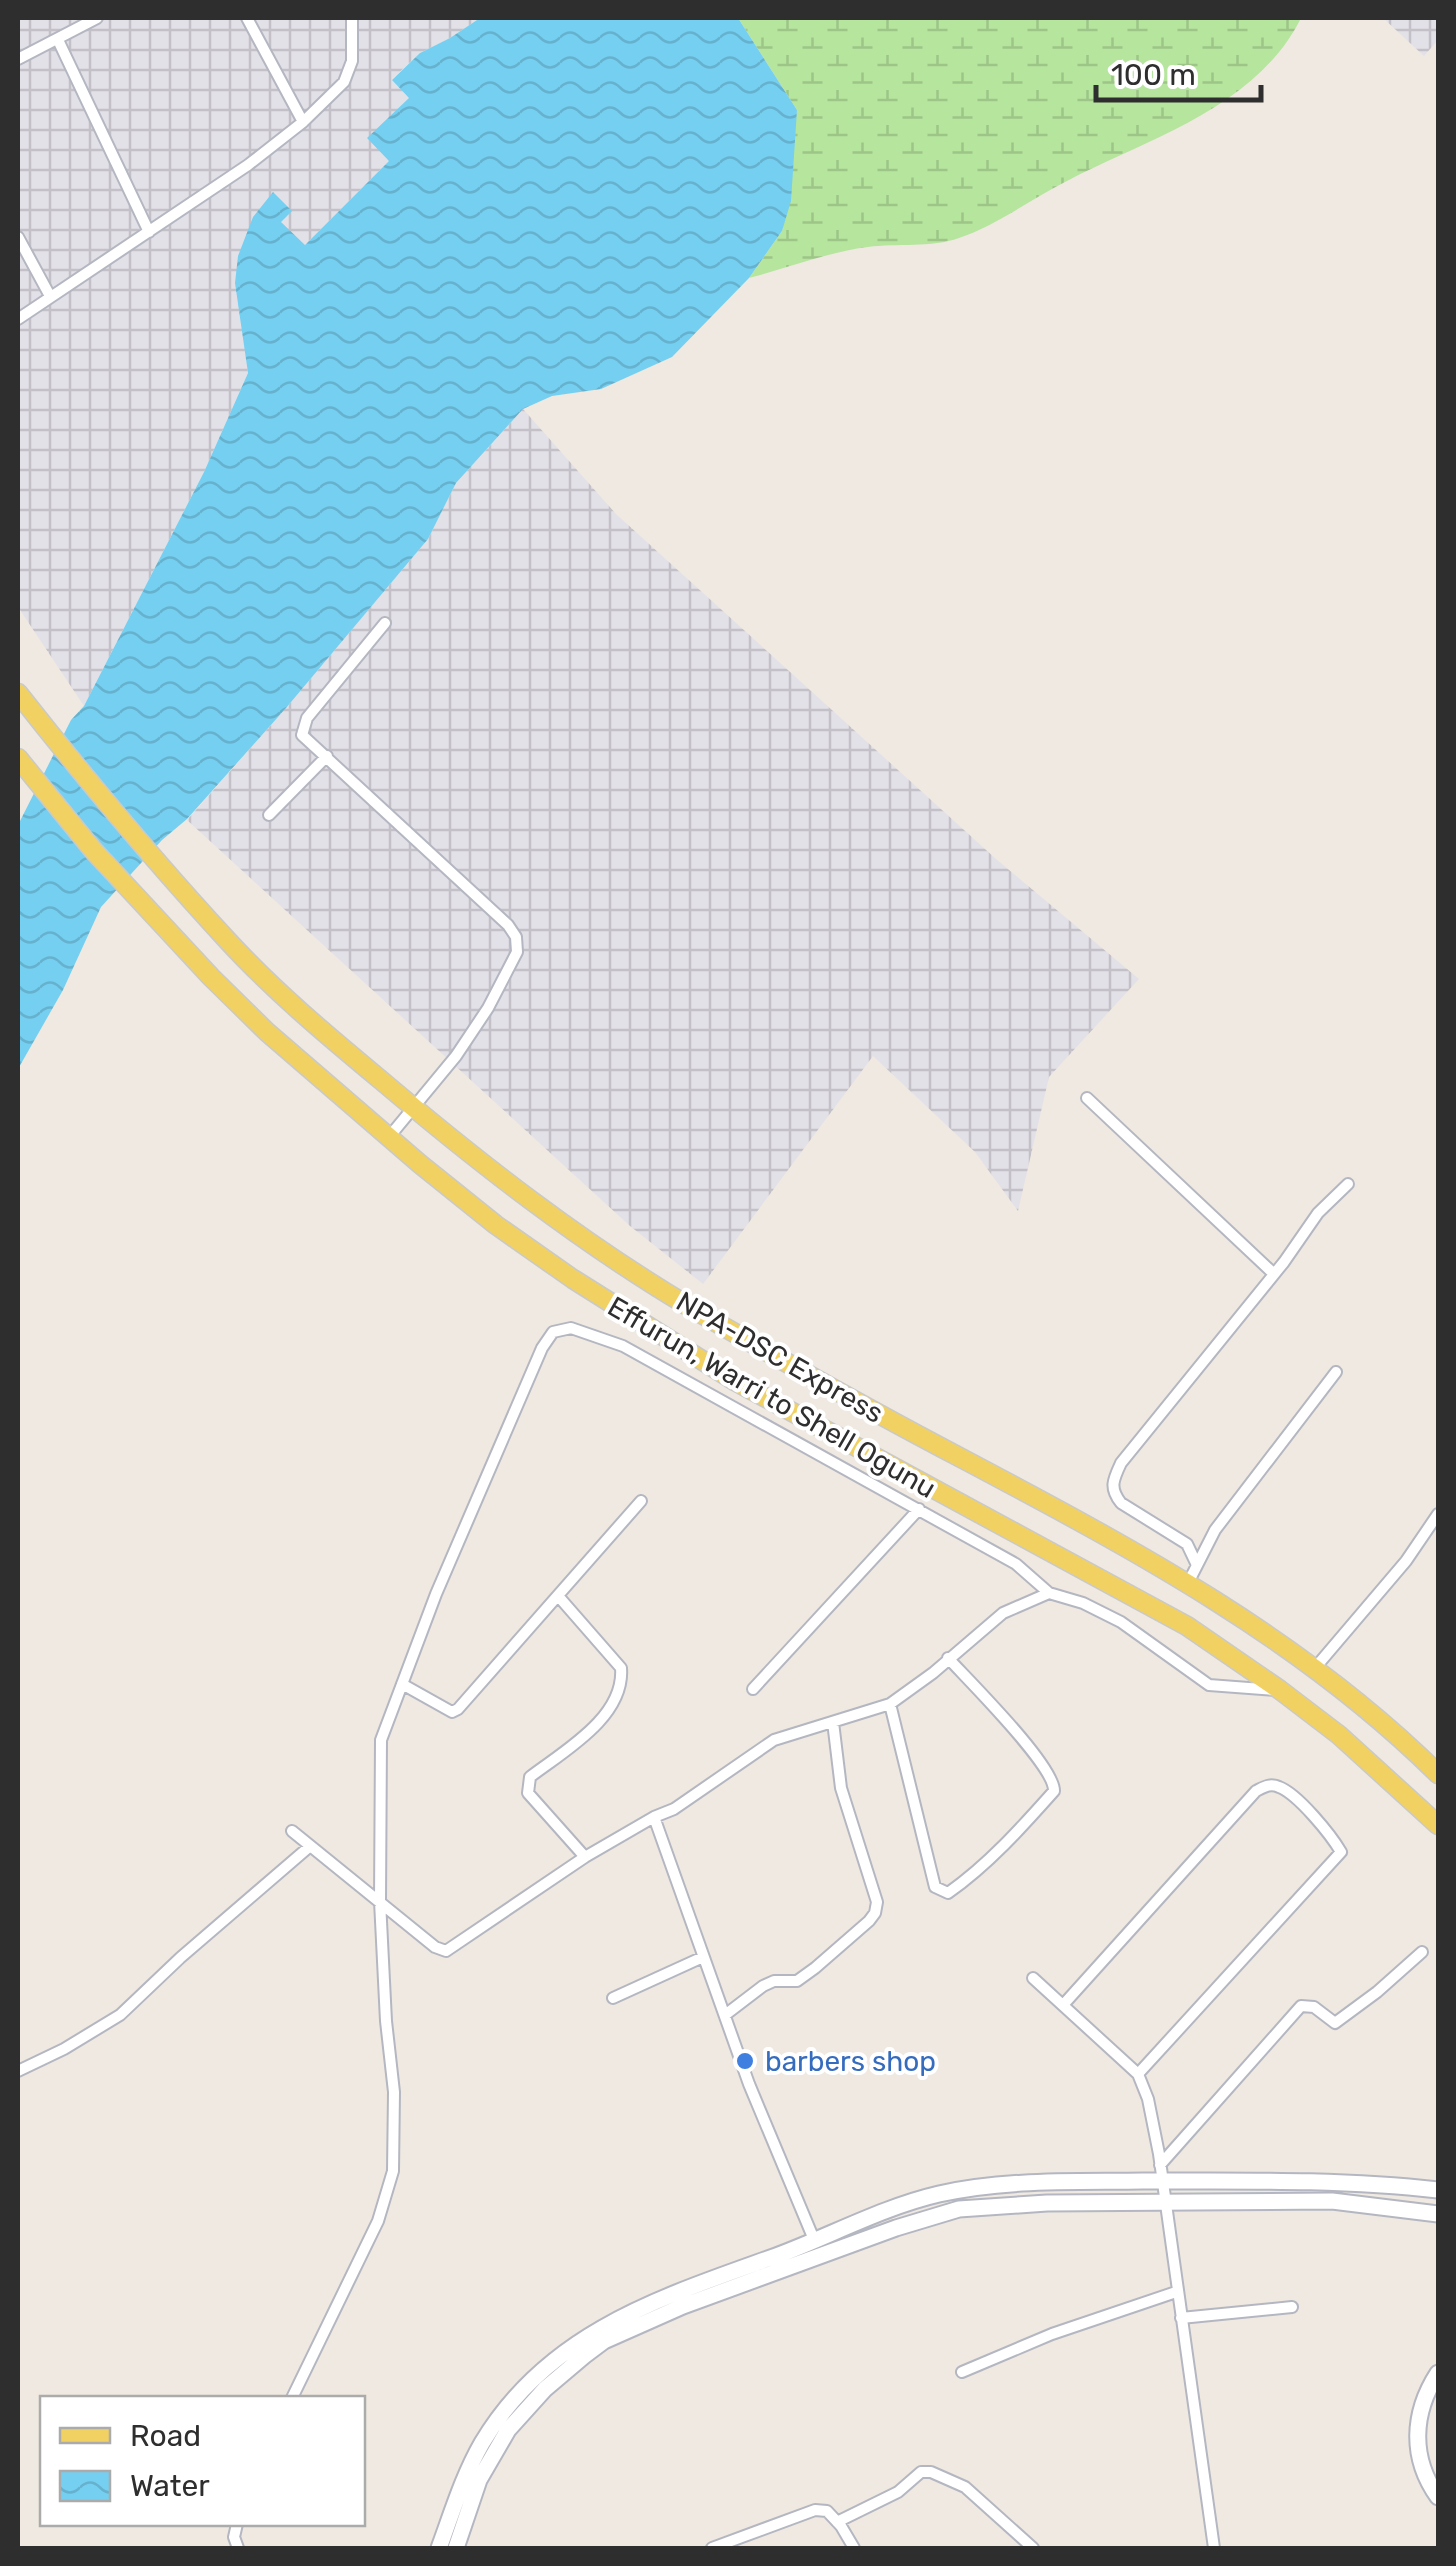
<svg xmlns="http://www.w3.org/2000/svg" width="1456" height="2566" viewBox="0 0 1456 2566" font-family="Rubik,sans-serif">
  <defs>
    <pattern id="industrial-grid" width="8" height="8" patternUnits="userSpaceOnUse" patternTransform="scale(2.5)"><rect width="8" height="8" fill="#e3e1e8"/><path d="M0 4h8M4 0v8" fill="none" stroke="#c3c1c7"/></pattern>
    <pattern id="wetland-marsh" width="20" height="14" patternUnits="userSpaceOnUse" patternTransform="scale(2.5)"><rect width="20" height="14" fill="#b6e59e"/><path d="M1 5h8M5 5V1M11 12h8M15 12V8" fill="none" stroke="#9dc588"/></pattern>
    <pattern id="water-waves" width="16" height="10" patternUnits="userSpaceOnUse" patternTransform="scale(2.5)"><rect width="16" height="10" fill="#75cff0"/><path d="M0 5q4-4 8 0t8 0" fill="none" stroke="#66b2ce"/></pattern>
  </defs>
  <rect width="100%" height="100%" fill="#efe9e1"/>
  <!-- industrial -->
  <path fill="url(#industrial-grid)" d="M18,18H480L450,38L420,53L392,79L409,97L389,161L304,246L280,222L274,193L246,355L248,373L204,472L84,706L18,607Z
    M1383,18H1438V40L1424,56Z
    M523,409L616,514L996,859L1139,979L1049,1077L1018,1211L975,1152L873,1056L703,1284L630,1226L187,820L286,708L428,539L456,483Z"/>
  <!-- wetland -->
  <path fill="url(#wetland-marsh)" d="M738,18H1301C1256,108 1150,138 1067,181C1031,199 997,225 959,238C932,248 896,243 868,247C828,252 788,268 749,278L782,231L797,110Z"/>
  <!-- water -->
  <path fill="url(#water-waves)" d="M480,18H738L797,110L791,201L782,231L749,278L672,357L601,389L552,396L523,409L456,483L428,539L286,708L187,819L162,840L101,907L63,990L18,1069V825L71,720L84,706L204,472L248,373L235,283L238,256L253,217L273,192L292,211L281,222L305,245L389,161L367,138L409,98L392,80L420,53L450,38Z"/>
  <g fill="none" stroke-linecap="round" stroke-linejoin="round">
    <!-- street casing -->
    <g stroke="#b4b7c1" stroke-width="14">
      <path id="street" d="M247,18L303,122
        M58,40L149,232
        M18,59L97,18
        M18,237L50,296
        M18,319L248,165L303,122L344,82L352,61V18
        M385,623L307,718L302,735L508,925L516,937L517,952L488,1008L456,1056L389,1137
        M269,815L327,756
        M1087,1098L1274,1274
        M1197,1565L1187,1544L1121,1503C1109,1488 1113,1480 1121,1463L1284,1262L1318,1213L1348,1184
        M1188,1583L1215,1530L1336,1372
        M559,1597L621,1668C625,1717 564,1751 530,1777L528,1793L585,1857
        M1315,1668L1406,1561L1438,1514
        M402,1684L452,1712L458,1709L641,1501
        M753,1689L919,1509
        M890,1704L935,1887L948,1893C988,1865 1022,1827 1054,1791C1055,1766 969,1681 948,1658
        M654,1817L749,2084L815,2242
        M292,1831L435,1947L446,1951L585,1857L654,1817L674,1809L774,1740L890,1704L933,1673L1003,1613L1049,1593L1083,1603L1121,1622L1209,1685L1274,1690
        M1033,1978L1138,2074L1148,2099L1159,2154L1214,2548
        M613,1998L703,1957
        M1063,2005L1256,1791C1264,1787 1270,1783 1279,1787C1298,1794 1331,1835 1341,1852L1138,2074
        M725,2015L763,1986L774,1981H797L815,1968L869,1921L875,1913L877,1902L841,1788L833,1722
        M18,2071L64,2049L120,2015L180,1958L309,1847
        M1160,2165L1301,2006L1314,2007L1335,2023L1377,1992L1422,1952
        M1181,2318L1292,2307
        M962,2372L1052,2334L1176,2292
        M292,2398L378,2221L393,2171L394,2092L386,2021L380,1901L381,1740L436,1594L542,1348L553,1332L571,1328L623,1346L1016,1564L1049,1593
        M837,2522L898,2492L921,2472H931L965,2487L1033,2548
        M237,2524L234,2537L238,2548
        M712,2548L815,2510L827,2511L841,2526L854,2548"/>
    </g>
    <!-- secondary casing -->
    <g stroke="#b4b7c1" stroke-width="19">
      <path id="secondary" d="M1438,2373C1412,2413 1410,2458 1438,2497
        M439,2548C452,2513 463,2476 482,2443C548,2332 662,2297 776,2256C830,2236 883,2207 939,2194C1006,2179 1075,2182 1143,2181C1242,2181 1340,2179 1438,2190
        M456,2548L479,2480L508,2430L545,2389L584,2356L604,2341L683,2306L896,2228L959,2209L1047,2203L1332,2201L1438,2214"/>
    </g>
    <!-- primary casing -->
    <g stroke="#c9c9c9" stroke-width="21">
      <path id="primary" d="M18,693C85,778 154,861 228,941C275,992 329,1037 382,1081C479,1163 579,1241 688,1306C779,1359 871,1411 965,1460C1133,1549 1302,1639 1438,1774
        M18,758L93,850L211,977L267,1032L420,1164L496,1225L573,1279L735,1381L1187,1626L1280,1690L1339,1735L1438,1825"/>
    </g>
    <!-- street -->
    <use href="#street" stroke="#fff" stroke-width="10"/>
    <!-- secondary -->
    <use href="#secondary" stroke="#fff" stroke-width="15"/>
    <!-- primary -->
    <use href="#primary" stroke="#f2d163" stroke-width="18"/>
  </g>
  <!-- markers -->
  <circle fill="#3f7fe0" stroke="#fff" stroke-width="4" cx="745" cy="2061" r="10"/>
  <g text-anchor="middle" stroke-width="8" stroke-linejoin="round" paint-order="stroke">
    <!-- street labels -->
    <g font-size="28" fill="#2e2e2e" stroke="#fff">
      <text transform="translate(780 1357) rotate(30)" y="10">NPA-DSC Express</text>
      <text transform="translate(772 1397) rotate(30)" y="10">Effurun, Warri to Shell Ogunu</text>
    </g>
    <!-- shop labels -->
    <g font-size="28" fill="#366cbe" stroke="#fff" text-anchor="start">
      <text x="765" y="2071">barbers shop</text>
    </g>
  </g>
  <!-- border -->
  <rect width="1456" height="2566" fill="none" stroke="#2e2e2e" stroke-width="40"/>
  <!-- legend -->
  <rect x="40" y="2396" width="325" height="130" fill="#ffffff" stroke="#ababab" stroke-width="2.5"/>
  <rect x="60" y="2428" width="50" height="15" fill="#f2d163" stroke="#ababab" stroke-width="2.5"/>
  <text x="130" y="2446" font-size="30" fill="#2e2e2e">Road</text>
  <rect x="60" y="2471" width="50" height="30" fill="url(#water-waves)" stroke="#ababab" stroke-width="2.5"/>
  <text x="130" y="2496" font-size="30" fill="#2e2e2e">Water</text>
  <!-- scale -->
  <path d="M1096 85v15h165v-15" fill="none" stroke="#2e2e2e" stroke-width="5"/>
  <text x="1111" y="85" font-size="30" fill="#2e2e2e" stroke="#ffffff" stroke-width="8" paint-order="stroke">100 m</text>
</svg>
